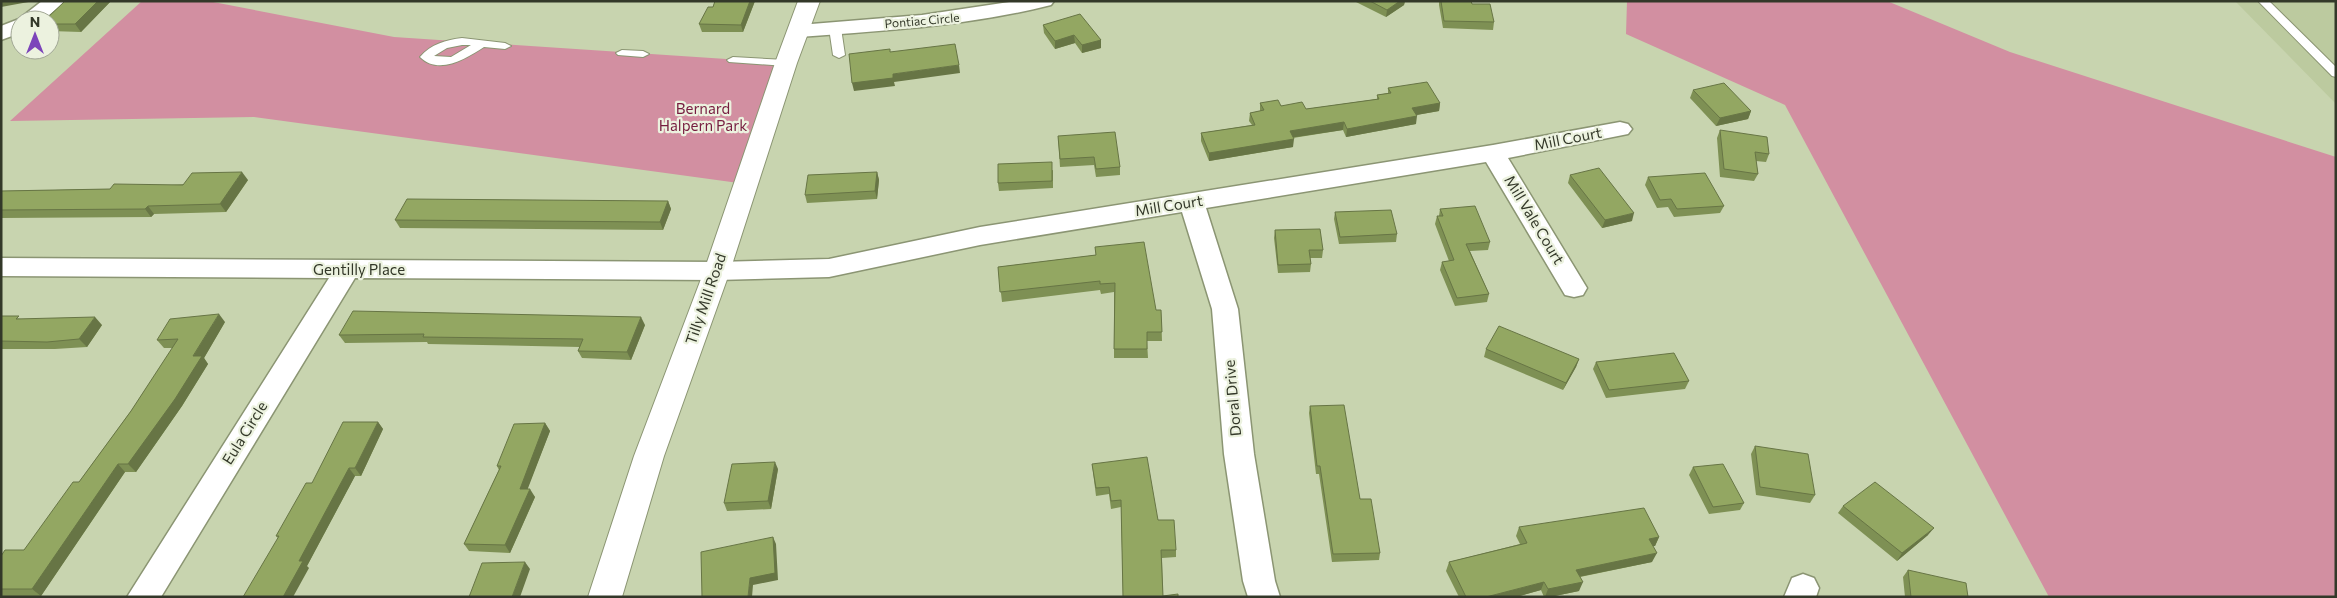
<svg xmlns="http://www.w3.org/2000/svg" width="2337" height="598" viewBox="0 0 2337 598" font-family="Commissioner,sans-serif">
  <rect width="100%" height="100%" fill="#c8d4af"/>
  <!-- built -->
  <path fill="#bcca9f" d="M2235,1H2336V104Z"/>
  <!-- green -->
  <path fill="#d28fa1" d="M142,1H208L394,37L786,63L746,184L254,117L10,121Z
    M1627,1H1887L2010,52L2336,157V597H2049L1785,105L1626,34Z"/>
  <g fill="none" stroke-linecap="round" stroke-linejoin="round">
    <!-- lane casing -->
    <g stroke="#8b9573" stroke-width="2">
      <path id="lane" d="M2258,1H2269L2336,67V77L2332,76Z
        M835,25L841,28L845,55L839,58L833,55L829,28Z
        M462,38L505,43L511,46L505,49L484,47C467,58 439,76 420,57C431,44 446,40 462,38ZM462,45H471L451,57L434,56L447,48Z
        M622,50L643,51L649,54L643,57L618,55L616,53Z
        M733,57L786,60L792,63L786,66L729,62L727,60Z"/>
    </g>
    <!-- street casing -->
    <g stroke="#8b9573" stroke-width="3">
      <path id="street" d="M42,1H66L43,20H20V33L1,40V26L19,19Z
        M1016,1H1054L1051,5C968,26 884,31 799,37L792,35L788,31L792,27L799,25L922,15Z
        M1620,122L1628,124L1632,129L1628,134L1508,158L1587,288L1583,295L1574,297L1565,295L1486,162L1206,208L1238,309L1254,454L1275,581L1280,597H1248L1243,581L1224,454L1212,309L1182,212L980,245L829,277L717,280L355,278L161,597H127L329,278L1,276V258L717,262L829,259L980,227L1493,145Z
        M1803,574L1814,578L1819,588L1816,597H1784L1792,578Z"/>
    </g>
    <!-- secondary casing -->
    <g stroke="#8b9573" stroke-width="2">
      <path id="secondary" d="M798,1H820L797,63L730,271L664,456L622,597H588L634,456L704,271L775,63Z"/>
    </g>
    <!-- lane -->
    <use href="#lane" fill="#fff" fill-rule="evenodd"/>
    <!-- street -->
    <use href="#street" fill="#fff" fill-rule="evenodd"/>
    <!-- secondary -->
    <use href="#secondary" fill="#fff" fill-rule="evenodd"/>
  </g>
  <!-- wall -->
  <path fill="#7e9054" d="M65,1H111L81,32L50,31V20Z
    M715,1H755L743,32H702L699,24L713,7Z
    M1354,1H1405L1404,5L1386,17Z
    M1439,1H1471L1472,4L1494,22L1493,30L1443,28L1439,5Z
    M1043,25L1101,40V48L1082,53L1075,43L1055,49L1044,33Z
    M1388,88L1440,103L1439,111L1416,115V124L1346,137L1343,130L1293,138V147L1209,161L1201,141V133L1252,125L1249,121L1250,113L1260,111V103L1306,109L1377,99V95L1388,93Z
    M1693,90L1751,111L1748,119L1716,126L1690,98Z
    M1720,130L1769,154L1766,162L1756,161L1758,174L1754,181L1720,177L1717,138Z
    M1058,136L1120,167V175L1096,177L1094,165L1060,167Z
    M1053,170V188L999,191L998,183Z
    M877,172L879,180L877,199L807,203L805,195Z
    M1570,175L1632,221L1602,228L1568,183Z
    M1648,177L1724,206L1720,213L1674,217L1668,207L1657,208L1645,185Z
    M248,180L226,212L154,214L151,217L1,218V191L110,189Z
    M668,201L671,209L663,230L400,228L395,220Z
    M1440,209L1490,242L1488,250L1470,251L1489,294L1487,302L1455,306L1440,270L1442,262L1449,261L1435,224L1437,216H1439Z
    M1335,212L1397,234L1396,242L1339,244L1334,219Z
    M1275,230L1323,250L1322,258H1310L1311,264L1310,272L1278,273L1274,238Z
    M1095,247L1156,310H1161L1162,341H1147L1148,358H1114V292L1101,294L1100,290L1002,302L998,267L1096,255Z
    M1,316L21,319L102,325L87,347L55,349H1Z
    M225,322L204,358L208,364L182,406L136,472H125L41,596H1V556L24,550L79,482L131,411L173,348H164L157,340Z
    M645,325L631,360L582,358L578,351L580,347L428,344L427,342L345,343L339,335Z
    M1486,349L1579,359L1576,367L1563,390L1484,357Z
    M1596,362L1689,381L1685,389L1606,398L1593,369Z
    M1310,406L1360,499L1380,553L1379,560L1332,562L1319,474H1316L1309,413Z
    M378,422L383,429L361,476H355L307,566L309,568L276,536L312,483Z
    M545,423L550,431L527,489L535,497L510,553L469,551L464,544L499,470L497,466Z
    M1755,446L1815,495L1810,503L1756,495L1751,454Z
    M1092,464L1158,520L1176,550V557L1162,558L1163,596L1178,597H1123L1121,507L1111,509L1109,494L1096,496Z
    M1693,467L1744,503L1740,510L1709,514L1689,475Z
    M778,469L771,509L727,511L724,503Z
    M1843,506L1928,535L1897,561L1838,513Z
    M1519,527L1659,537L1655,546H1653L1652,562L1580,577L1579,591L1550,597H1544L1541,590L1516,597H1459L1446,571L1449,562L1520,544L1516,536Z
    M1908,570L1968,597H1905L1903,577Z"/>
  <!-- shaded-wall -->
  <path fill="#677545" d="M1,1H34L1,7Z
    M98,1H111L81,32L75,24Z
    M750,1H755L743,32L741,25Z
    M1400,1H1405L1404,5L1386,17L1387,10Z
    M1074,35L1075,43L1055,49V41Z
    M1101,40V48L1082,53V45Z
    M959,65L960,73L894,82L895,86L854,91L852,83L893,74Z
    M1440,103L1439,111L1411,116L1412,108Z
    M1751,111L1748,119L1716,126L1720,118Z
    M1417,116L1416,124L1346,137L1347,129Z
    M1344,122L1343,130L1289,138L1290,131Z
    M1294,139L1293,147L1209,161V153Z
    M242,172L248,180L226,212L220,204Z
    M877,172L879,180L877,199L875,191Z
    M668,201L671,209L663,230L660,222Z
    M148,206L154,214L151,217L145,209Z
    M1634,213L1632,221L1602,228L1605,220Z
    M219,314L225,322L204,358L208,364L182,406L136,472L128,464Z
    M95,317L102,325L87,347L79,339Z
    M641,317L645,325L631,360L627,352Z
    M1579,359L1576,367L1563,390L1566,383Z
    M378,422L383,429L361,476L355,468Z
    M545,423L550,431L525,496L520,489Z
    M775,462L778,469L771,509L768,501Z
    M118,464L125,472L41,596L32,589Z
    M349,468L355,476L307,566L309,568L293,597H283L299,561Z
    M530,489L535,497L510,553L505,545Z
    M1934,528L1928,535L1897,561L1902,553Z
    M773,537L776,544L778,580L753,585L752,597H748L750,578Z
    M1659,537L1655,546L1645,547L1649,539Z
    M1657,553L1652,562L1573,578L1576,570Z
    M525,562L530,569L520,597H512Z
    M1544,582L1541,590L1516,597H1486Z
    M1583,582L1579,591L1550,597H1545L1548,589Z"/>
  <!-- building -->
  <path fill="#93a762" stroke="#677545" d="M65,1H98L75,24H50V20H45Z
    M715,1H750L741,25L699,24L708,7H713Z
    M1370,1H1400L1387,10Z
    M1441,1H1471L1472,4H1490L1494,22L1444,21Z
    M1080,14L1101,40L1082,45L1074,35L1055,41L1043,25Z
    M955,44L959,65L893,74V78L852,83L849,54L890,49V52Z
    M1427,82L1440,103L1412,108L1417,116L1347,129L1344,122L1290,131L1294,139L1209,153L1201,133L1255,125L1250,113L1264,110L1260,103L1278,100L1281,106L1302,102L1306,109L1379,99L1377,95L1391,93L1388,88Z
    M1724,83L1751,111L1720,118L1693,90Z
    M1720,130L1767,137L1769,154L1755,152L1758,174L1724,169Z
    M1115,132L1120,167L1096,169L1094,157L1060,159L1058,136Z
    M1052,162V181L998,183V164Z
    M1599,168L1634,213L1605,220L1570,175Z
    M242,172L220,204L148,206L145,209L1,210V191L110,189L114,184L183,185L192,173Z
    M877,172L875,191L805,195L808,175Z
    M1705,173L1724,206L1677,209L1671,199L1660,200L1648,177Z
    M407,199L668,201L660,222L395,220Z
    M1475,206L1490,242L1466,244L1489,294L1457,298L1442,262L1454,260L1437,216H1443L1440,209Z
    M1391,210L1397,234L1340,237L1335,212Z
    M1320,229L1323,250H1309L1311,264L1278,265L1275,230Z
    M1144,242L1156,310H1161L1162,332H1147V349H1114L1115,283L1100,284V281L1000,292L998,267L1096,255L1095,247Z
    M353,311L641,317L627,352L578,351L583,339L423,337L424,334L339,335Z
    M219,314L193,356H202L175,399L128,464H118L32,589H1V556L5,550H24L73,482H79L131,411L178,339L157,340L170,319Z
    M1,316H19L16,319L95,317L79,339L47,342L1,341Z
    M1499,326L1579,359L1566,383L1486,349Z
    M1674,353L1689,381L1609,390L1596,362Z
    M1344,405L1360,499H1371L1380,553L1333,554L1320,466H1317L1310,406Z
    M343,422H378L355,468H349L299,561H303L283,597H243L279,536H276L306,483H312Z
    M545,423L520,489H530L505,545L464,544L501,466H497L514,424Z
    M1755,446L1808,454L1815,495L1760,487Z
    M1147,457L1158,520H1174L1176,550H1161L1163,596L1178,594V597H1123L1121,500L1111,501L1109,487L1096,488L1092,464Z
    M775,462L768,501L724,503L732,464Z
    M1723,464L1744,503L1713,507L1693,467Z
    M1875,482L1934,528L1902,553L1843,506Z
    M1644,508L1659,537L1649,539L1657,553L1576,570L1583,582L1548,589L1544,582L1486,597H1466L1449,562L1527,543L1519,527Z
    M773,537L775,573L750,578L748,597H702L701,552Z
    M525,562L512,597H469L482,563Z
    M1908,570L1966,583L1968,597H1911Z"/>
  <g text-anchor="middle" stroke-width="4.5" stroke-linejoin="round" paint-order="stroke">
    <!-- far-street labels -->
    <g font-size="12" fill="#333829" stroke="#ecf2df">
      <text transform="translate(922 21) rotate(-5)" y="4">Pontiac Circle</text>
    </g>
    <!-- park labels -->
    <g font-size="15" fill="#761c3f" stroke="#ecf2df">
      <text x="703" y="114">Bernard<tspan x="703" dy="17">Halpern Park</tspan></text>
    </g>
    <!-- street labels -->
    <g font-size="15" fill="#333829" stroke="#ecf2df">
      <text transform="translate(1568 139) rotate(-11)" y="5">Mill Court</text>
      <text transform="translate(1169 206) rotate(-9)" y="5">Mill Court</text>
      <text transform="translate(1534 220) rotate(59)" y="5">Mill Vale Court</text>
      <text x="359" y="275">Gentilly Place</text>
      <text transform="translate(706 299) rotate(-71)" y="5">Tilly Mill Road</text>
      <text transform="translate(1233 398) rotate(-95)" y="5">Doral Drive</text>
      <text transform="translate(245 433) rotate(-58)" y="5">Eula Circle</text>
    </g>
  </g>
  <!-- border -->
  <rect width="2337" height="598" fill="none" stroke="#333829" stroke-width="5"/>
  <!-- north arrow -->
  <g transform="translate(35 35)"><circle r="24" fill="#ecf2df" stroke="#a2a896"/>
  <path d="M0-4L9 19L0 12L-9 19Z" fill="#7c44ba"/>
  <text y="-8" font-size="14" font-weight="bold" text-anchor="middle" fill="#333829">N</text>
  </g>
</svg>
